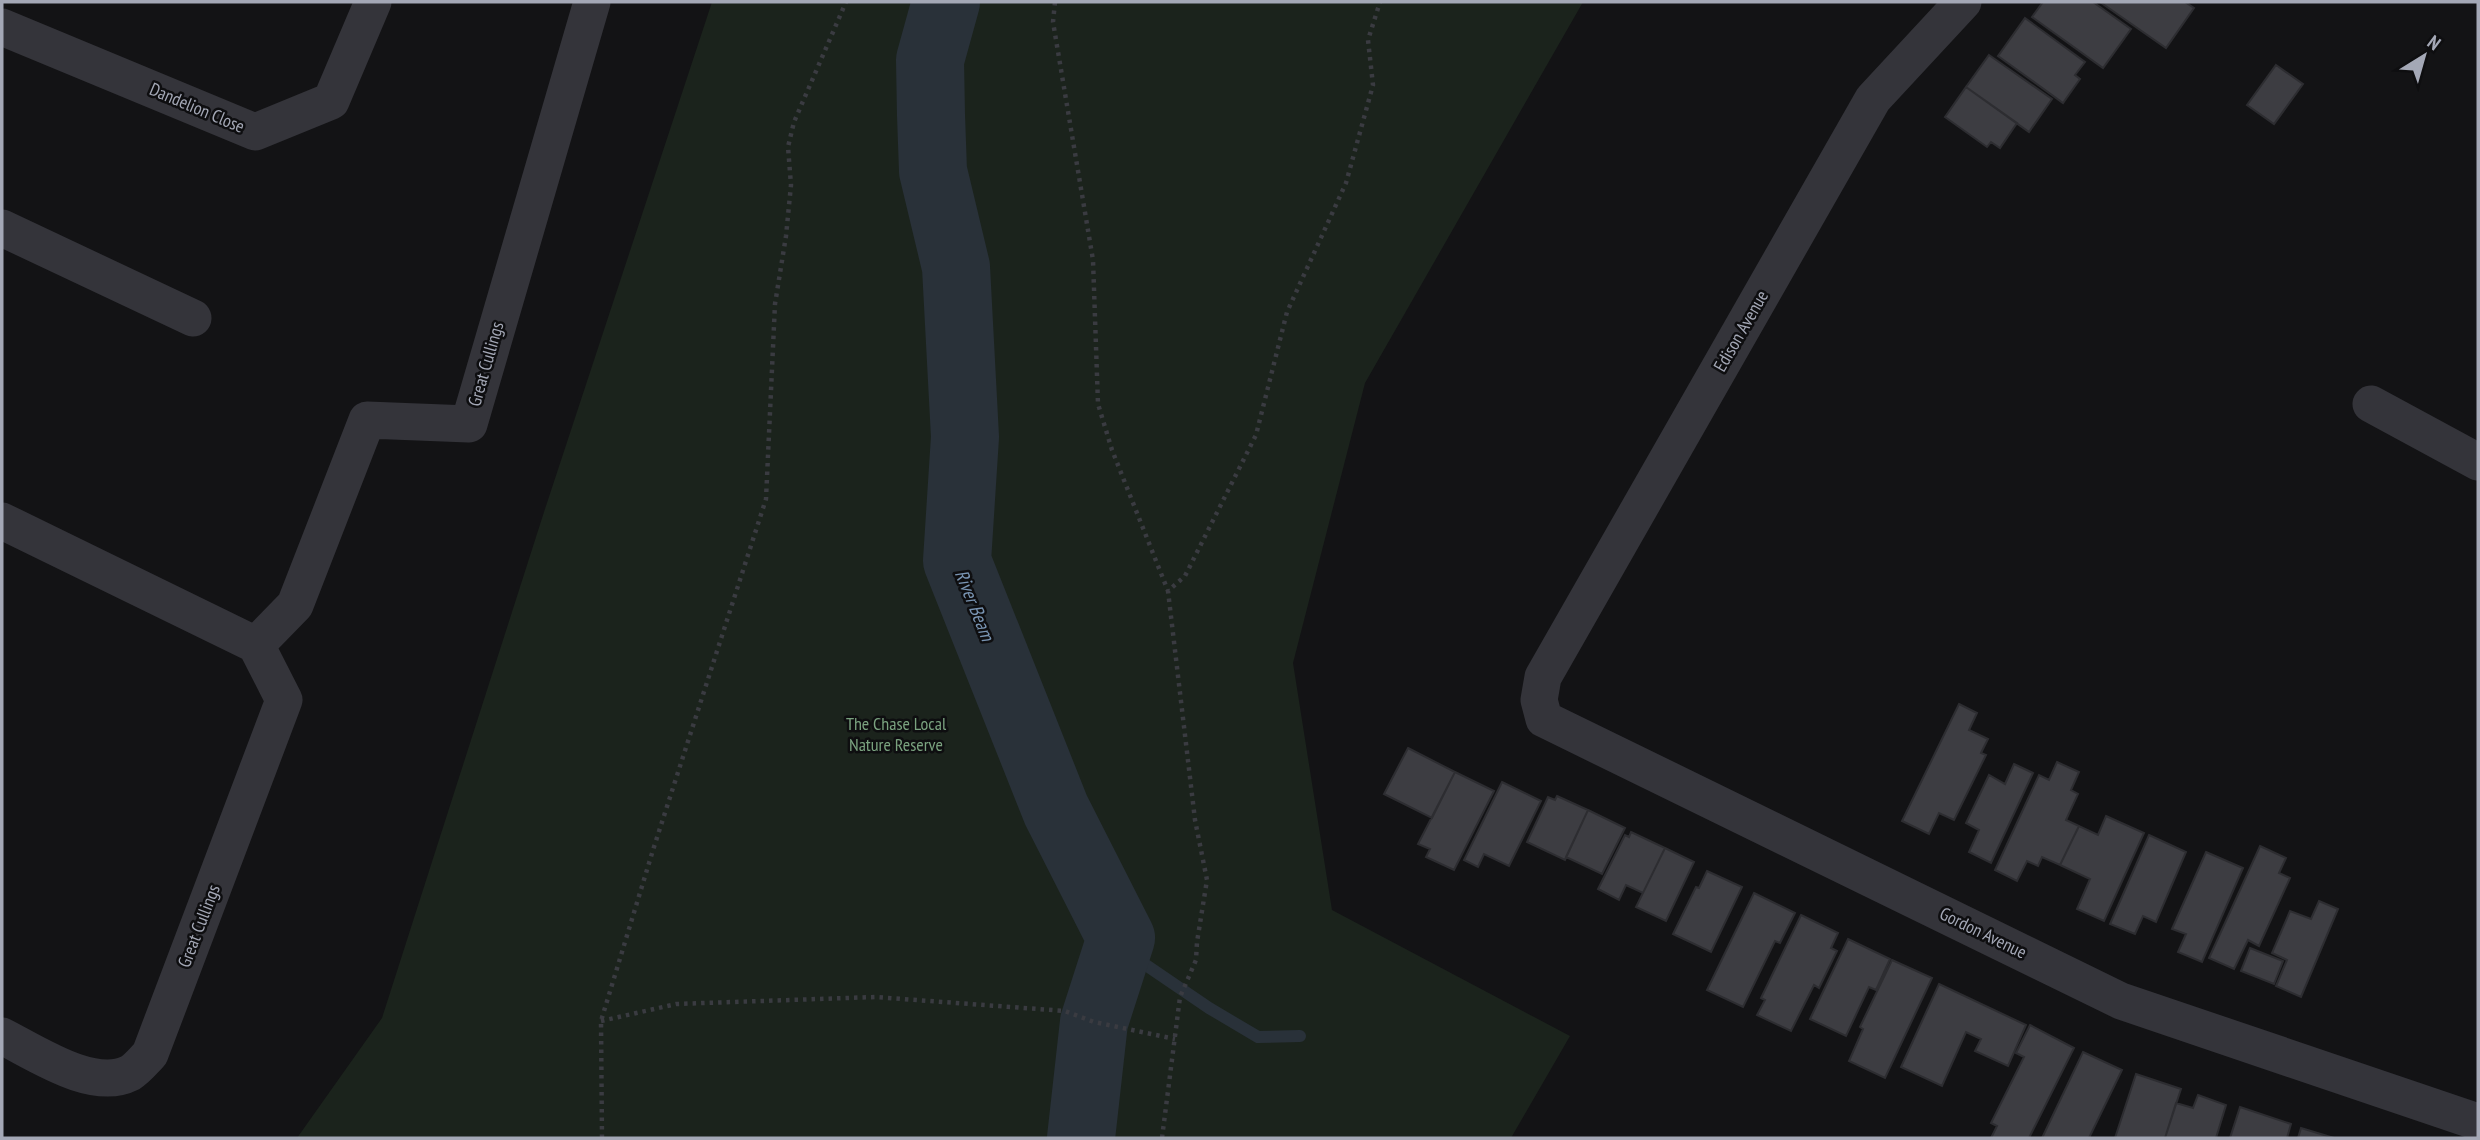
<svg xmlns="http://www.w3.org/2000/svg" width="2480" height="1140" viewBox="0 0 2480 1140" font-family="'PT Sans Narrow',sans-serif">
  <rect width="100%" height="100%" fill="#131315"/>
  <!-- green -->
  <path fill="#1b231c" d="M712,2H1583L1365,383L1293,663L1332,910L1570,1036L1511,1138H297L382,1018L544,512Z"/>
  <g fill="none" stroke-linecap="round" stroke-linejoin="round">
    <!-- stream -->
    <path stroke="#293139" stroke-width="12" d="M1118,946L1209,1008L1258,1037L1300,1036"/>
    <!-- river -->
    <path stroke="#293139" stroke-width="68" d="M946,2L930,60L931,115L933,171L956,267L965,437L957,561L1056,810L1121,938L1094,1022L1081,1138"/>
  </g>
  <!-- building -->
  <path fill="#3d3d42" stroke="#2d2d31" stroke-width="2" d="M2043,2H2093L2131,29L2103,68L2032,17Z
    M2100,2H2185L2194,8L2166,48Z
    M2025,18L2085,62L2075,75L2080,79L2063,103L1998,56Z
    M1989,55L2052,99L2029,132L1966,87Z
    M2276,65L2303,84L2274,124L2247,105Z
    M1966,87L2017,123L2000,148L1991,142L1987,147L1945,117Z
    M1959,704L1977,713L1969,730L1988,739L1981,753L1986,755L1954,820L1939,813L1929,834L1902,821Z
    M1408,748L1455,772L1432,818L1384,794Z
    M2057,762L2079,772L2071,790L2078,794L2066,820L2079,826L2060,865L2042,857L2038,866L2027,861L2017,881L1995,870L2039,775L2049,780Z
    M2014,764L2033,773L1991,863L1969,852L1979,830L1966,823L1989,775L2005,784Z
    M1455,772L1494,791L1454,870L1426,857L1430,849L1418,844Z
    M1502,782L1541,801L1509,866L1484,854L1478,867L1464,860Z
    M1557,796L1588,810L1565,860L1527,842L1548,797L1555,800Z
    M1588,810L1625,828L1602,874L1566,857Z
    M2106,816L2144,833L2104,921L2077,909L2090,879L2060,865L2079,826L2098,835Z
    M1631,832L1665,848L1643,893L1626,885L1619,900L1598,889L1625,835L1629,837Z
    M2149,835L2186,852L2156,922L2143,916L2135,934L2110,924Z
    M2260,846L2286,858L2279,873L2290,878L2259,946L2248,940L2234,969L2209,958Z
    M1665,848L1694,862L1666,921L1636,907Z
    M2206,852L2243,868L2202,962L2178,952L2186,934L2172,929Z
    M1707,871L1742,887L1711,952L1673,934L1696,887L1699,888Z
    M1754,893L1795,913L1780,943L1775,941L1743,1007L1707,990Z
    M2319,901L2338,909L2301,997L2276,986L2287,960L2272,953L2290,911L2311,919Z
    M1801,915L1838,933L1831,948L1837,951L1819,988L1814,985L1791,1031L1757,1015L1765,1000L1761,998Z
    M1848,939L1890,959L1876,990L1869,987L1846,1036L1810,1019Z
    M2250,948L2283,961L2274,984L2241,971Z
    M1892,960L1932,978L1885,1078L1849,1061L1863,1029L1860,1027Z
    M1939,984L2026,1025L2008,1066L1975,1051L1981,1039L1966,1032L1942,1086L1901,1067Z
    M2030,1025L2074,1048L2029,1138H1991L1997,1126L1991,1123L2024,1057L2016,1053Z
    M2083,1052L2122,1070L2089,1138H2042Z
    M2136,1074L2181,1089L2165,1138H2115Z
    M2198,1095L2226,1105L2216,1138H2165L2176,1103L2193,1108Z
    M2240,1107L2291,1124L2287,1138H2230Z
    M2301,1128L2334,1138H2298Z"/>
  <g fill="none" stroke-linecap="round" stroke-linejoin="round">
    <!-- path -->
    <path stroke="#3a3b41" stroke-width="4.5" stroke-dasharray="3.5 5" stroke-linecap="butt" d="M1055,2L1053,22L1093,260L1098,404L1112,450L1168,591
      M601,1021L676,1004L875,997L1065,1011L1094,1022L1175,1039
      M602,1138L601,1021L653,850L766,499L775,304L786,236L791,185L788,147L794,122L846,2
      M1162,1138L1180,997L1196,960L1197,942L1207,880L1195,820L1168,591L1185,576L1256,435L1287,312L1346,183L1373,85L1368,40L1380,2"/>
    <!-- minor -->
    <path stroke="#34343a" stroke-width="37" d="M1963,2L1873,99L1543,677L1539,700L1544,719L2121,1001L2478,1122
      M2,27L255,132L331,101L373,2
      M2,228L193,318
      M2371,404L2478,462
      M2,521L256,645L284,700L150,1054C144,1060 138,1068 130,1073C93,1092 36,1053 2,1036
      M256,645L295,605L367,420L469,424L592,2"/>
  </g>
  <g text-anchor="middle" stroke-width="5" stroke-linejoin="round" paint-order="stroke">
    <!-- street labels -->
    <g font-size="18" fill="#a4a8b6" stroke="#0e0e10">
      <text transform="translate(197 108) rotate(23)" y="6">Dandelion Close</text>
      <text transform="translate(1741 331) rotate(-60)" y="6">Edison Avenue</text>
      <text transform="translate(486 364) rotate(-74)" y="6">Great Cullings</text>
      <text transform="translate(199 926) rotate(-69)" y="6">Great Cullings</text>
      <text transform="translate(1983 933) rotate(26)" y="6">Gordon Avenue</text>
    </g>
    <!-- park labels -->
    <g font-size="18" fill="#7aa27f" stroke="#0e0e10">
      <text x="896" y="730">The Chase Local<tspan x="896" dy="21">Nature Reserve</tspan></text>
    </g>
    <!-- water labels -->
    <g font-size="19" font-style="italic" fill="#7994b2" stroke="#0e0e10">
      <text transform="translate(975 605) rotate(68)" y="7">River Beam</text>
    </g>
  </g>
  <!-- border -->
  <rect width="2480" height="1140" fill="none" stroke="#a4a8b6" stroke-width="7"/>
  <!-- north arrow -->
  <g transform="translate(2424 56) rotate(37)" stroke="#0e0e10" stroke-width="5" paint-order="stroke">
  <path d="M0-5L12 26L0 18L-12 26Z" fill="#a4a8b6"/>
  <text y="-10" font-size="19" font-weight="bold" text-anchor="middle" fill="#a4a8b6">N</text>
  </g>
</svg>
